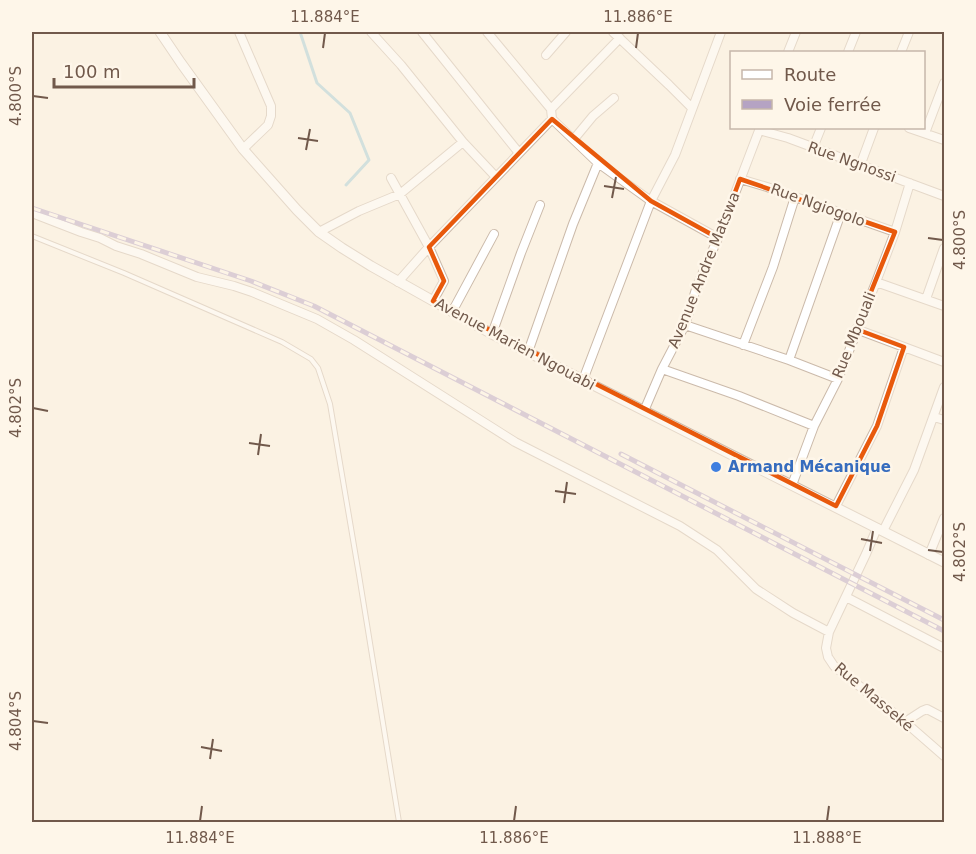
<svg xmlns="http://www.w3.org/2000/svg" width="976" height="854" viewBox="0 0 976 854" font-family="'DejaVu Sans',sans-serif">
  <rect width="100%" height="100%" fill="#fbf2e3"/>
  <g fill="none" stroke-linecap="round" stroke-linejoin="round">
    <!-- stream -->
    <path stroke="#a0cad4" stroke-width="3" d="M300,32L317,83L350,113L369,160L346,185"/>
    <!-- service casing -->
    <g stroke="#cbbaaa" stroke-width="6">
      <path id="service" d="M32,236L124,273L282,342L311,359L318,368L330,404L359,575L399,822"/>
    </g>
    <!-- minor casing -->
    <g stroke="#cbbaaa" stroke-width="10">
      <path id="minor" d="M239,32L271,106V116L268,125L243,149
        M371,32L401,65L463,142L496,177
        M422,32L519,153
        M487,32L551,109L552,119L598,163L651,201L718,238
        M613,32L669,85L692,108
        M788,52L796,32
        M848,52L856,32
        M901,52L909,32
        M546,55L566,32
        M551,109L620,38
        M909,128L944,140
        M759,130L788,138L944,196
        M925,133L944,83
        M574,139L593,116L614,98
        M813,148L821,128
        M860,166L874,128
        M391,178L429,247L444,281L433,301
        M740,179L767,187L895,232
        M32,213L81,232L100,238L116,246L141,254L197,277L234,286L252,292L317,319L354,340L515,442L680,526L717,550L756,589L793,613L829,632
        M319,232L359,211L400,194L463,142
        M398,282L429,247L552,119
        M876,282L944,306
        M926,299L944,248
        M452,312L494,234
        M685,325L789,360L838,379
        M856,329L944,362
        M492,334L521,253L540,205
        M743,345L773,267L795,197
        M528,352L573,224L598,163
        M789,360L841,213
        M662,369L739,396L814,426
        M583,380L651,201L675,155L721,32
        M644,411L662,369L685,325L697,286L718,238L760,128
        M934,417L944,420
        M792,485L814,426L838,379L876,282L895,232L910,183
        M836,506L877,426L904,347
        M877,528L866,554L829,632L826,648L828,657L834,666L905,722L944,756
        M883,531L914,470L944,387
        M929,555L944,518
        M846,597L944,648
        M905,722L922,711L927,709L944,718"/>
    </g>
    <!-- tertiary casing -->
    <g stroke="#cbbaaa" stroke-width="11">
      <path id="tertiary" d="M160,32L181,63L243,149L297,210L319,232L342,248L371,266L492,334L944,562"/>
    </g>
    <!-- service -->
    <use href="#service" stroke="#fff" stroke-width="4"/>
    <!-- minor -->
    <use href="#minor" stroke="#fff" stroke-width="8"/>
    <!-- tertiary -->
    <use href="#tertiary" stroke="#fff" stroke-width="9"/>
    <!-- rail casing -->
    <g stroke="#b5a3c3" stroke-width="5">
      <path id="rail" d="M32,208L251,281L314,306L944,631
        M621,454L944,620"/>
    </g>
    <!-- rail -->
    <use href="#rail" stroke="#fef6e9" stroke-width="3" stroke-dasharray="9" stroke-linecap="butt"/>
  </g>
  <!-- marked area -->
  <path d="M0 0H976V854H0ZM552,119L651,201L718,238L740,179L895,232L856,329L904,347L877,426L836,506L433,301L444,281L429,247Z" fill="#fbf2e3" fill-opacity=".55" fill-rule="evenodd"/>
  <path fill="none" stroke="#e8590c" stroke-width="4.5" stroke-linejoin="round" d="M552,119L651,201L718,238L740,179L895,232L856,329L904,347L877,426L836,506L433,301L444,281L429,247Z"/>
  <!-- ticks -->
  <path fill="none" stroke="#71594b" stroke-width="2" d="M323,48L325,33M636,48L638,33M33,96L48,98M298,138L318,141M306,150L310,129M604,186L624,189M612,198L616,177M928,238L943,240M33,408L48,411M249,443L270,446M258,455L261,434M555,491L576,494M564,503L567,482M861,539L882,543M928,550L943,552M870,551L873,531M33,721L48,723M201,747L222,751M210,759L213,739M200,821L202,806M514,821L516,806M827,821L829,806"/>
  <!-- markers -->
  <circle fill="#3f7fe0" stroke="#fef6e9" stroke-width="2" cx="716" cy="467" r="6"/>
  <g text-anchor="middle" stroke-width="5" stroke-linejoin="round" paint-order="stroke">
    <!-- street labels -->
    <g font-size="15" fill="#71594b" stroke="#fef6e9">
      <text transform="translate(852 162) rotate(20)" y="5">Rue Ngnossi</text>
      <text transform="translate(818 205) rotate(20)" y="5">Rue Ngiogolo</text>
      <text transform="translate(704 270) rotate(-68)" y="5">Avenue Andre Matswa</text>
      <text transform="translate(854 335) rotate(-68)" y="5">Rue Mbouali</text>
      <text transform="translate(515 344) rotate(28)" y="5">Avenue Marien Ngouabi</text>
      <text transform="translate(874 697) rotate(40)" y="5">Rue Masseké</text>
    </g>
    <!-- shop labels -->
    <g font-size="15" font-weight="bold" fill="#366cbe" stroke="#fef6e9" text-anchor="start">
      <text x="728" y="472">Armand Mécanique</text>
    </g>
  </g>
  <!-- border -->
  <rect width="976" height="854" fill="none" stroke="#fef6e9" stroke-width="66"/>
  <!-- legend -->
  <rect x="730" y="51" width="195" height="78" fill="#fef6e9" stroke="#c6b7aa" stroke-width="1.5"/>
  <rect x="742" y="70" width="30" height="9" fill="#ffffff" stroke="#c6b7aa" stroke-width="1.5"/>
  <text x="784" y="81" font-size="18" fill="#71594b">Route</text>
  <rect x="742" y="100" width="30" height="9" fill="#b5a3c3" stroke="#c6b7aa" stroke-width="1.5"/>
  <text x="784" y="111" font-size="18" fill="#71594b">Voie ferrée</text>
  <!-- scale -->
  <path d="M54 78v9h140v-9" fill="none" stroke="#71594b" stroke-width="3"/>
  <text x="63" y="78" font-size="18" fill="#71594b" stroke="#fef6e9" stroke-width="4.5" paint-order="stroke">100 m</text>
  <rect x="33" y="33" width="910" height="788" fill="none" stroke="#71594b" stroke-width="2"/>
  <g font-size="15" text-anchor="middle" fill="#71594b">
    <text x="325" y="22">11.884°E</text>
    <text x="638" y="22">11.886°E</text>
    <text transform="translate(16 96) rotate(-90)" y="5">4.800°S</text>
    <text transform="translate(960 240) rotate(-90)" y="5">4.800°S</text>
    <text transform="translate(16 408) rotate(-90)" y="5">4.802°S</text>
    <text transform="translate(960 552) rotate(-90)" y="5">4.802°S</text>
    <text transform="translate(16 721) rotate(-90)" y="5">4.804°S</text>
    <text x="200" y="843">11.884°E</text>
    <text x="514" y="843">11.886°E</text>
    <text x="827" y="843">11.888°E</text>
  </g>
</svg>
